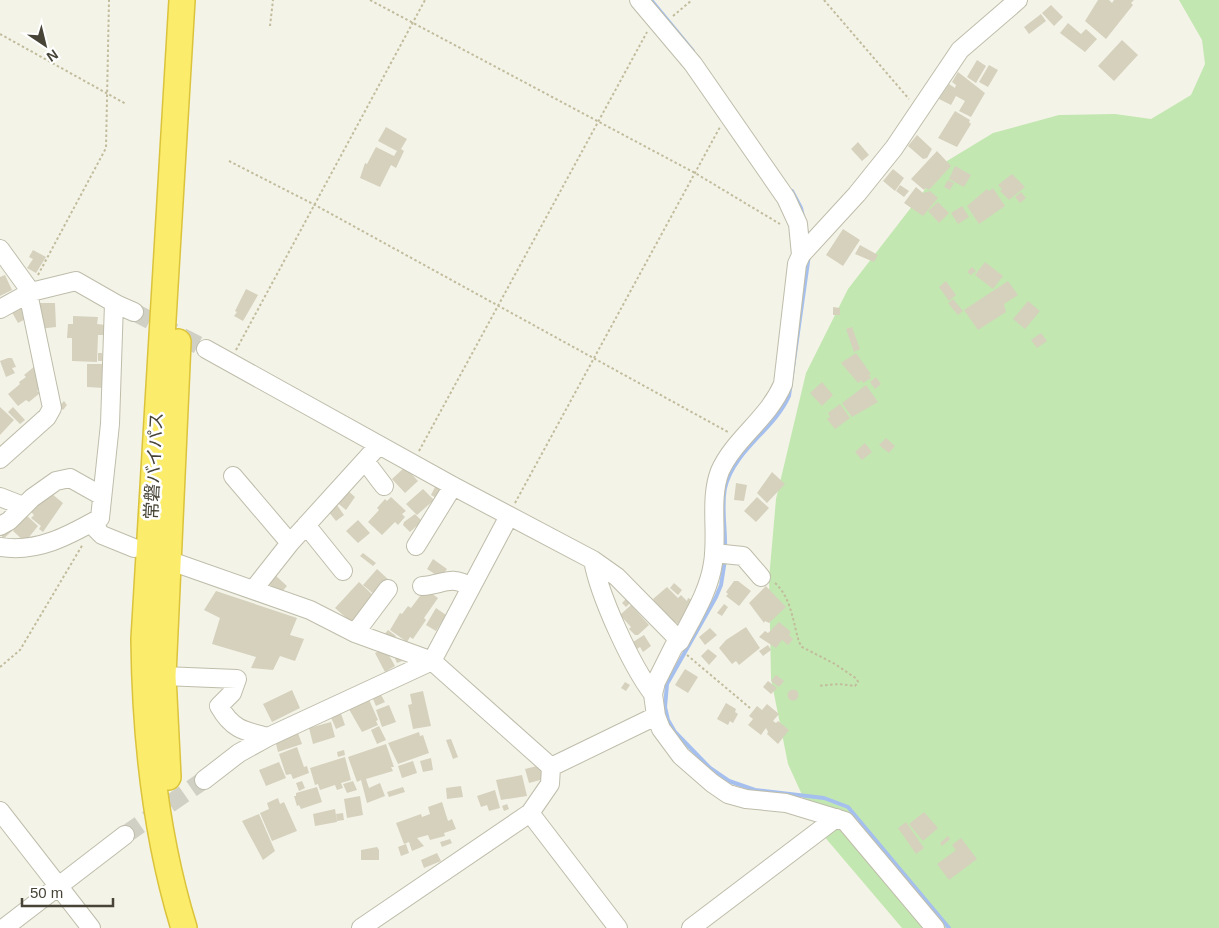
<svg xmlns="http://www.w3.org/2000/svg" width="1219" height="928" viewBox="0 0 1219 928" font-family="Helvetica,'Noto Sans JP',sans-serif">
  <rect width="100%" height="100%" fill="#f4f3e8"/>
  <!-- green -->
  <path fill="#c3e7b1" d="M1179,0H1219V928H902L817,828L788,764L771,679L769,579L776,499L806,373L848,289L947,161L993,133L1059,115L1115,114L1151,119L1191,95L1205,64L1202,40Z"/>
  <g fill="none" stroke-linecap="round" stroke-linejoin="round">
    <!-- stream -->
    <path stroke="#a5c0ef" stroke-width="4" d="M651,0L693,51
      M792,191L801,208L808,238
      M725,550C726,530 721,508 725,488C734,450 774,430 789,396L809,255
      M725,560L721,585L716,597L667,684L665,707L668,720L675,732L710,768L729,781L755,790L824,798L848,807L949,928"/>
  </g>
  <!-- building -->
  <path fill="#d5d1bd" d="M1098,0H1109L1112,3L1114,0H1134L1131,3L1133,5L1106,39L1085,21Z
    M1051,5L1063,17L1054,26L1042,13Z
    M1041,14L1046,21L1029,34L1024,27Z
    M1068,23L1081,34L1086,29L1097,39L1085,52L1060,33Z
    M1122,40L1138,55L1114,81L1098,66Z
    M977,60L986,66L976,83L967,77Z
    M989,65L998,70L988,87L979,82Z
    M958,72L985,93L971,117L959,111L965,101L956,96L951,105L939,99L949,84L955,88L956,85L952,82Z
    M955,111L970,120L969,122L971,124L957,147L938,138Z
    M386,127L407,139L401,149L404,151L396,168L391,165L380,187L360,178L365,163L367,164L376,147L394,156L397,151L378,141Z
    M917,135L932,149L927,158L923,159L908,146Z
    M858,142L869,155L862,161L851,149Z
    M937,151L951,166L929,190L926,188L924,190L911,179Z
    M955,166L971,175L964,187L949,179Z
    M893,169L904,178L895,191L883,181Z
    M1012,174L1025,187L1009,200L1000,191L1002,189L998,185Z
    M948,180L954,183L950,190L944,187Z
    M900,185L909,191L904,197L896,191Z
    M916,187L923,193L930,191L938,198L923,216L904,203Z
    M993,188L1005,206L979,224L967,206L987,189L989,191Z
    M1021,192L1026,198L1020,203L1015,197Z
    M938,202L949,213L939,223L928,211Z
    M962,206L969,217L958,224L951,213Z
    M843,229L860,240L843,266L826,255Z
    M860,245L878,255L874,262L855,254Z
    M33,250L46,257L36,273L27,268L33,259L29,257Z
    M985,262L1003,276L993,289L975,275Z
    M972,267L976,271L971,275L967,272Z
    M5,275L12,290L0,296V277Z
    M946,281L956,295L949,301L939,287Z
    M1008,281L1018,295L1004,304L1006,312L978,330L964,310Z
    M246,289L258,295L243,321L234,316L237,312L235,311Z
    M953,299L963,311L958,315L948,303Z
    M1028,301L1040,311L1025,329L1013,319Z
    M17,303L20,309L25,307L31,316L18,323L9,307Z
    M39,303H55L56,327L39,329Z
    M833,307L840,308V315H833Z
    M73,316L98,317L97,324L106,325L105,335H98L97,362L72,361V338H67L68,324H73Z
    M852,327L860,349L854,352L846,329Z
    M1041,333L1047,341L1037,348L1031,340Z
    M98,353H102V361H98Z
    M856,353L871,374L869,375L871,378L863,383L861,380L858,383L841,363Z
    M8,358H12L16,367L12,368L15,373L6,377L0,361Z
    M87,364H105L104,388L87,387Z
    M35,366L44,385L37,391L40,393L29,402L26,400L18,406L8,394L20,384L19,382L26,377L24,375Z
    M876,377L881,384L875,389L870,382Z
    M822,382L833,395L822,406L810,393Z
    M866,385L878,402L852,417L842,403Z
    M64,401L67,405L63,410L59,406Z
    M840,404L850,418L835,429L827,419L830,417L828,413Z
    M0,407L14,420L0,435Z
    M13,407L25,420L20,424L8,412Z
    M886,438L895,446L889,453L879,445Z
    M865,443L872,452L862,460L855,452Z
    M405,467L418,481L405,493L392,479Z
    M772,472L785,484L767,503L757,493Z
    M437,483L444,487L438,499L431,495Z
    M736,483L747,485L744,501L734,500Z
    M345,488L355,497L346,510L334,500Z
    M423,489L434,500L417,515L406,504Z
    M47,490L63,503L43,532L39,529L41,526L31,518L34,515L30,511Z
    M391,497L406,511L402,514L405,517L398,525L395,522L382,535L368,522L379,510L377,508L385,499L387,501Z
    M757,497L769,508L756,522L744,511Z
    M337,505L344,515L336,521L328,511Z
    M415,514L422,521L410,532L403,525L404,522Z
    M26,515L38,526L25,542L13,531Z
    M358,520L370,533L358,543L346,531Z
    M7,525L12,531L3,539L0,531Z
    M363,553L376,563L373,566L360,556Z
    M433,559L447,569L441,578L427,569Z
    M377,569L390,581L376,596L363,585Z
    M275,575L287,586L279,595L267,584Z
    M734,581H738L751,591L739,606L726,596L728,594L726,592Z
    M359,582L375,597L351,622L335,608Z
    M674,583L682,590L678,595L670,588Z
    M766,586L786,607L769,623L765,621L764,623L749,603Z
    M667,587L678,598L681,595L687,601L688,598L693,600L678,624L666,616L653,599Z
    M216,591L297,618L290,635L304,639L295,661L280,656L273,670L251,668L256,657L212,644L220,618L204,610Z
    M428,591L438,598L424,618L426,620L413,639L410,637L407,642L390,630L400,613L402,614L408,606L411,608L423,592Z
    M626,599L630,603L626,607L622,603Z
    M724,604L728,607L722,616L717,613Z
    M631,605L649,625L638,635H635L629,629L631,627L620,615Z
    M436,608L446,615L436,631L426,625Z
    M779,622L791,632L789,635L793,639L788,645L782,640L776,648L759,637L765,631L768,633Z
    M746,627L760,648L739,665L736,661L732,664L719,648L726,640Z
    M710,628L717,635L705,645L699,637Z
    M388,630L396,636L391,642L383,636Z
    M644,635L651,646L643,652L640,647L637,649L633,642Z
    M768,645L771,650L763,656L759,651Z
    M385,648L395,666L385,672L375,653Z
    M708,649L717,656L709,665L701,656Z
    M398,652L402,661L397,663L393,654Z
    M685,669L698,677L688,693L675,685Z
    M776,675L784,681L779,687L771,681Z
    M768,681L777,688L771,694L763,687Z
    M625,682L630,685L626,691L621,688Z
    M787.5 695a5.5 5.5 0 1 1 11 0a5.5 5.5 0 1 1-11 0Z
    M292,690L300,708L272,722L263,704Z
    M423,691L431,726L413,729L408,705L412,704L410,694Z
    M367,695L378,720L376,721L378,725L362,732L346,704Z
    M381,695L385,702L376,706L373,699Z
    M726,703L736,709L735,712L738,714L733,723L730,721L728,725L717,719Z
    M767,704L779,714L773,721L776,723L778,721L789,730L778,744L767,734L768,732L766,728L761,735L748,725L753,719L749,716L757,706L762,710Z
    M389,705L396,722L382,727L376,710Z
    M339,708L345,725L336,729L329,713Z
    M331,722L335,737L313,744L309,728Z
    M379,726L386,740L377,744L371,730Z
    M419,732L420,736L423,735L429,753L398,764L388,743Z
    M298,733L302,744L278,752L275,740Z
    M451,739L458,757L453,759L446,740Z
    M386,744L394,767H391L393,771L366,779L369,788L380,783L385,796L367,803L361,780L357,782L348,757Z
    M297,747L304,767L307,766L309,773L293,779L291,774L286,775L279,754Z
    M344,750L345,755L338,757L337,752Z
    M345,757L351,780L341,783L343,788L337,790L335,785L320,790L318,784L315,785L310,768Z
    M431,758L433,770L423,772L420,761Z
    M413,761L417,773L402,778L398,766Z
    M279,762L286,778L266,786L259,770Z
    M541,765L544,779L529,783L525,769Z
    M522,775L527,796L501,800L496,780Z
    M302,781L305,788L299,791L296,783Z
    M353,781L357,790L347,793L343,784Z
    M461,786L463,797L447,799L446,788Z
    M317,787L322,802L301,809L299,805L297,806L294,796H296V793Z
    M403,787L405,792L389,797L387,792Z
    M495,790L500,808L489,811L487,805L481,807L477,796Z
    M360,796L363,815L347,818L344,799Z
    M278,798L280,804L284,802L297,831L272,841L260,813L269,809L267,803Z
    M442,802L448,821L452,819L456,829L444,833L445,836L430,840L428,835L417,838L424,846L412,851L409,842L404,844L396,823L421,814L422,817L430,814L428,807Z
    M507,804L509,809L504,811L502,806Z
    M335,809L337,822L315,826L313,814Z
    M924,812L938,828L923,841L909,824Z
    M343,813L344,820L337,821L336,814Z
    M259,814L275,851L263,860L242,821Z
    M906,822L924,848L916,854L898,828Z
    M948,836L950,839L942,846L940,843Z
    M961,838L977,859L949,880L937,864L956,850L952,845Z
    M450,839L452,843L442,847L440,842Z
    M406,844L409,853L401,856L398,847Z
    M377,847L379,850V860H361V850Z
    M437,853L441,861L424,868L421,860Z"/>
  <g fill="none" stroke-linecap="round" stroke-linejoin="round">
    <!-- minor-tunnel -->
    <path stroke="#d1d0c5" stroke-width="18" stroke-dasharray="18 9" stroke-linecap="butt" d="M134,312L206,349
      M125,835L204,780"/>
    <!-- minor casing -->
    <g stroke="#bfbdaa" stroke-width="20">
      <path id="minor" d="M639,0L693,64L786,198L798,224L801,255
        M0,249L31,292L76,281L118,305L134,312
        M114,303L110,424L100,518L94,527L102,535L134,548
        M0,309L31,292
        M206,349L453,486L593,560C599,595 631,665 653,694
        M0,459L47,417L52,408L28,293
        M365,461L384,486
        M233,476L290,543
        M0,497L23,506
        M306,525L343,571
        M0,526L9,521L32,498L56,481L70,478L102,496
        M416,546L453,486
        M0,547C37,553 68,536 100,518
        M714,553L743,556L761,577
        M593,560L617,577L680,641
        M179,564L310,610L355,633L432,661L551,767
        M422,586C443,585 450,574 471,587
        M253,590L290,543L379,445
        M355,633L388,589
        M163,676L237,679L232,693L219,706C232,729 243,731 268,737
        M204,780L239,753L268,737L432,661L509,516
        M0,811L91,928
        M530,813L618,928
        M4,928L125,835
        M361,928L530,813L550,784L551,767L656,716
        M691,928L836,818
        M935,928L845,821L786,803L746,799L728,794L712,783L681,756L661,729L656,716L653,694L656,682L674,646L680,641C693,616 709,591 713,563C718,533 709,499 720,471C734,439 768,419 783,384L797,264L801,255L857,194L894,148L960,50L1018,0"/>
    </g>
    <!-- highway casing -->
    <g stroke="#dbc43b" stroke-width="28">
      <path id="highway" d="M182,0L144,639C145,737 155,834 184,928
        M168,777L163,676L178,342"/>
    </g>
    <!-- path -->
    <path stroke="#c1bc9c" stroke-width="2" stroke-dasharray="2.5 2.5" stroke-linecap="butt" d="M370,0L695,173L780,224
      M824,0L909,99
      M673,16L692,0
      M270,26L273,0
      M0,34L126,104
      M229,161L315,205L728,432
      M38,275L106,148L109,0
      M236,350L425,0
      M419,451L647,32
      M515,503L720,127
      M775,583C791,597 793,622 799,642L802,647L835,664L857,679L858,682L855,686L839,684L818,686
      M687,655L750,708
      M0,667L20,650L83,544"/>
    <!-- minor -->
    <use href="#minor" stroke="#fff" stroke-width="18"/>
    <!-- highway -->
    <use href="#highway" stroke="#fbec6b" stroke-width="25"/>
  </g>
  <g text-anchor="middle" stroke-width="5" stroke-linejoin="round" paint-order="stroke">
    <!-- street labels -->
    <g font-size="18" fill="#474437" stroke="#fff">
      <text transform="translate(154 466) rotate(-87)" y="6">常磐バイパス</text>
    </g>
  </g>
  <!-- north arrow -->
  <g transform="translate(45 45) rotate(145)" stroke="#ffffff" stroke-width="4" paint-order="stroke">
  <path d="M0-4L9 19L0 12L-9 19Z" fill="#474437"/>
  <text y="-8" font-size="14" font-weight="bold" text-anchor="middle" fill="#474437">N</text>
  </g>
  <!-- scale -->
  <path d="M22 898v8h91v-8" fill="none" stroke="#474437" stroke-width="2.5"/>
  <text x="30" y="898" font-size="15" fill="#474437" stroke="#ffffff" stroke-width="4" paint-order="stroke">50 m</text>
</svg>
